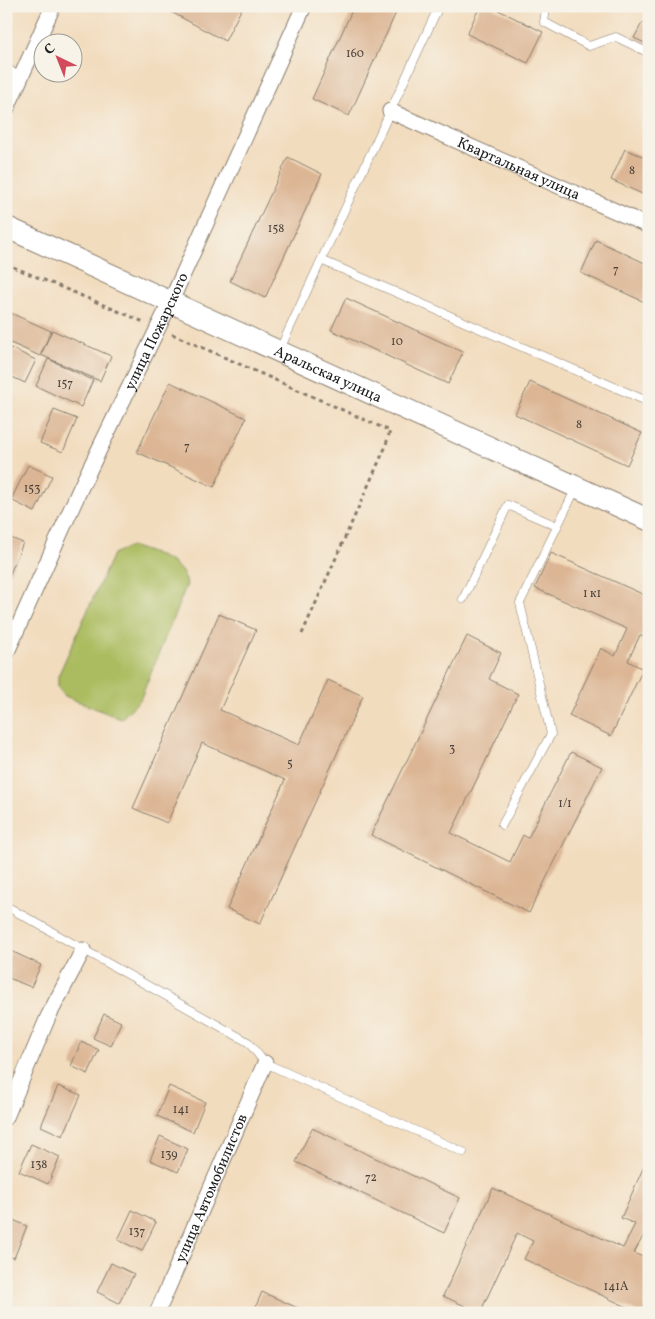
<svg xmlns="http://www.w3.org/2000/svg" width="655" height="1319" viewBox="0 0 655 1319" font-family="Vollkorn,serif">
  <rect width="100%" height="100%" fill="#f7f3e8"/>
  <filter id="ink" filterUnits="userSpaceOnUse"><feTurbulence type="fractalNoise" baseFrequency=".02" numOctaves="2"/><feDisplacementMap in="SourceGraphic" scale="10" xChannelSelector="R" yChannelSelector="G"/><feConvolveMatrix kernelMatrix="1 2 1 2 8 2 1 2 1" color-interpolation-filters="sRGB"/></filter>
  <filter id="wash" filterUnits="userSpaceOnUse"><feTurbulence type="fractalNoise" baseFrequency=".0096" numOctaves="4" result="noise"/><feDisplacementMap in="SourceGraphic" scale="20" xChannelSelector="R" yChannelSelector="G"/><feGaussianBlur stdDeviation="1.12" result="paint"/><feColorMatrix in="noise" values="0 0 0 0 0 0 0 0 0 0 0 0 0 0 0 0 0 1.4 0 .05"/><feComposite in="paint" operator="in"/></filter>
  <g filter="url(#wash)">
    <rect width="100%" height="100%" fill="#f2dcbe"/>
    <!-- green -->
    <path fill="#aabc5f" stroke="#636c3e" d="M131,546C152,554 182,559 187,584L140,700L121,719L65,696L58,688V676L113,554Z"/>
    <g id="blocks">
      <!-- building -->
      <path fill="#dcb694" d="M160,6H243L225,41Z
        M354,6H399L349,116L312,99Z
        M480,6H490L543,32L528,63L467,34Z
        M642,23L649,26V45L634,38Z
        M625,149L649,159V197L611,180Z
        M288,157L322,174L265,298L230,281Z
        M596,240L649,265V304L581,273Z
        M346,298L463,352L448,384L331,330Z
        M6,311L51,331L40,356L6,341Z
        M52,330L111,356L100,381L41,355Z
        M6,346L36,360L25,383L6,374Z
        M48,359L93,380L81,407L36,386Z
        M170,382L246,418L214,487L137,452Z
        M530,382L642,433L627,465L515,414Z
        M54,410L77,419L63,452L40,443Z
        M28,465L52,476L35,512L11,500Z
        M6,536L23,543L9,576L6,575Z
        M551,553L649,597V639L640,635L628,661L643,669L611,736L569,716L601,648L615,656L627,629L535,588Z
        M219,614L256,630L220,710L299,745L328,680L363,696L260,924L227,909L285,780L202,743L167,823L133,808Z
        M467,636L501,653L489,679L518,694L451,833L510,862L523,835L528,838L571,752L602,767L529,913L371,835Z
        M11,951L41,965L31,987L6,977V962Z
        M104,1014L121,1022L111,1046L93,1038Z
        M81,1042L99,1050L88,1074L71,1066Z
        M58,1086L81,1095L63,1136L41,1126Z
        M169,1086L205,1102L193,1132L157,1116Z
        M312,1128L460,1198L444,1233L296,1162Z
        M160,1136L188,1149L178,1172L150,1160Z
        M31,1144L60,1157L48,1184L19,1171Z
        M649,1155V1230L647,1229L634,1253L649,1260V1313H640L524,1259L533,1241L517,1233L480,1313L443,1296L493,1188L623,1248L635,1224L621,1218Z
        M132,1210L156,1222L142,1251L118,1240Z
        M6,1217L27,1226L14,1258L6,1255Z
        M111,1263L134,1274L119,1303L97,1292Z
        M262,1292L309,1313H253Z"/>
    </g>
  </g>
  <g filter="url(#ink)">
    <use href="#blocks" fill-opacity="0" stroke="#877c6d" stroke-width="1"/>
    <g fill="none" stroke-linecap="round" stroke-linejoin="round">
      <!-- lane casing -->
      <g stroke="#877c6d" stroke-width="9">
        <path id="lane" d="M540,6L546,9L544,22L589,46L616,37L649,53
          M6,67L21,79
          M321,260L649,402
          M280,349L439,6
          M463,599L508,505L557,526
          M502,825L551,734L520,603L576,488
          M6,906L248,1042L265,1063L463,1152"/>
      </g>
      <!-- street casing -->
      <g stroke="#877c6d" stroke-width="17">
        <g id="street">
          <path d="M6,110L53,6"/>
          <path id="s1" d="M390,111L649,226"/>
          <path id="s2" d="M6,654L81,487L171,301L304,6"/>
          <path d="M6,1117L48,1017L83,950"/>
          <path id="s3" d="M157,1313L265,1063"/>
        </g>
      </g>
      <!-- secondary casing -->
      <g stroke="#877c6d" stroke-width="23">
        <g id="secondary">
          <path id="s4" d="M6,227L649,520"/>
        </g>
      </g>
      <!-- path -->
      <path stroke="#877c6d" stroke-width="3" stroke-dasharray="4 4" stroke-linecap="butt" d="M6,264L144,322
        M172,334L390,431L385,448L302,634"/>
      <!-- lane -->
      <use href="#lane" stroke="#fff" stroke-width="8"/>
      <!-- street -->
      <use href="#street" stroke="#fff" stroke-width="15"/>
      <!-- secondary -->
      <use href="#secondary" stroke="#fff" stroke-width="21"/>
    </g>
  </g>
  <g text-anchor="middle" stroke-width="5" stroke-linejoin="round" paint-order="stroke">
    <!-- number labels -->
    <g font-size="12" fill="#4c423a">
      <text x="355" y="57">160</text>
      <text x="632" y="174">8</text>
      <text x="276" y="232">158</text>
      <text x="616" y="273">7</text>
      <text x="397" y="345">10</text>
      <text x="65" y="387">157</text>
      <text x="579" y="428">8</text>
      <text x="187" y="450">7</text>
      <text x="32" y="492">153</text>
      <text x="592" y="597">1 к1</text>
      <text x="452" y="752">3</text>
      <text x="290" y="767">5</text>
      <text x="565" y="807">1/1</text>
      <text x="181" y="1113">141</text>
      <text x="169" y="1158">139</text>
      <text x="39" y="1168">138</text>
      <text x="371" y="1181">72</text>
      <text x="137" y="1235">137</text>
      <text x="616" y="1290">141А</text>
    </g>
    <!-- street labels -->
    <g font-size="15" fill="#1c1c1c" stroke="#f7f3e8">
      <text dy="5" stroke="none"><textPath href="#s1" startOffset="141">Квартальная улица</textPath></text>
      <text dy="5" stroke="none"><textPath href="#s2" startOffset="356">улица Пожарского</textPath></text>
      <text dy="5" stroke="none"><textPath href="#s4" startOffset="354">Аральская улица</textPath></text>
      <text dy="5" stroke="none"><textPath href="#s3" startOffset="136">улица Автомобилистов</textPath></text>
    </g>
  </g>
  <!-- margin -->
  <rect width="655" height="1319" fill="none" stroke="#f7f3e8" stroke-width="25"/>
  <!-- north arrow -->
  <g transform="translate(58 58) rotate(317)"><circle r="24" fill="#f7f3e8" stroke="#9f9d96"/>
  <path d="M0-4L9 19L0 12L-9 19Z" fill="#d1495b"/>
  <text y="-8" font-size="14" font-weight="bold" text-anchor="middle" fill="#1c1c1c">С</text>
  </g>
</svg>
